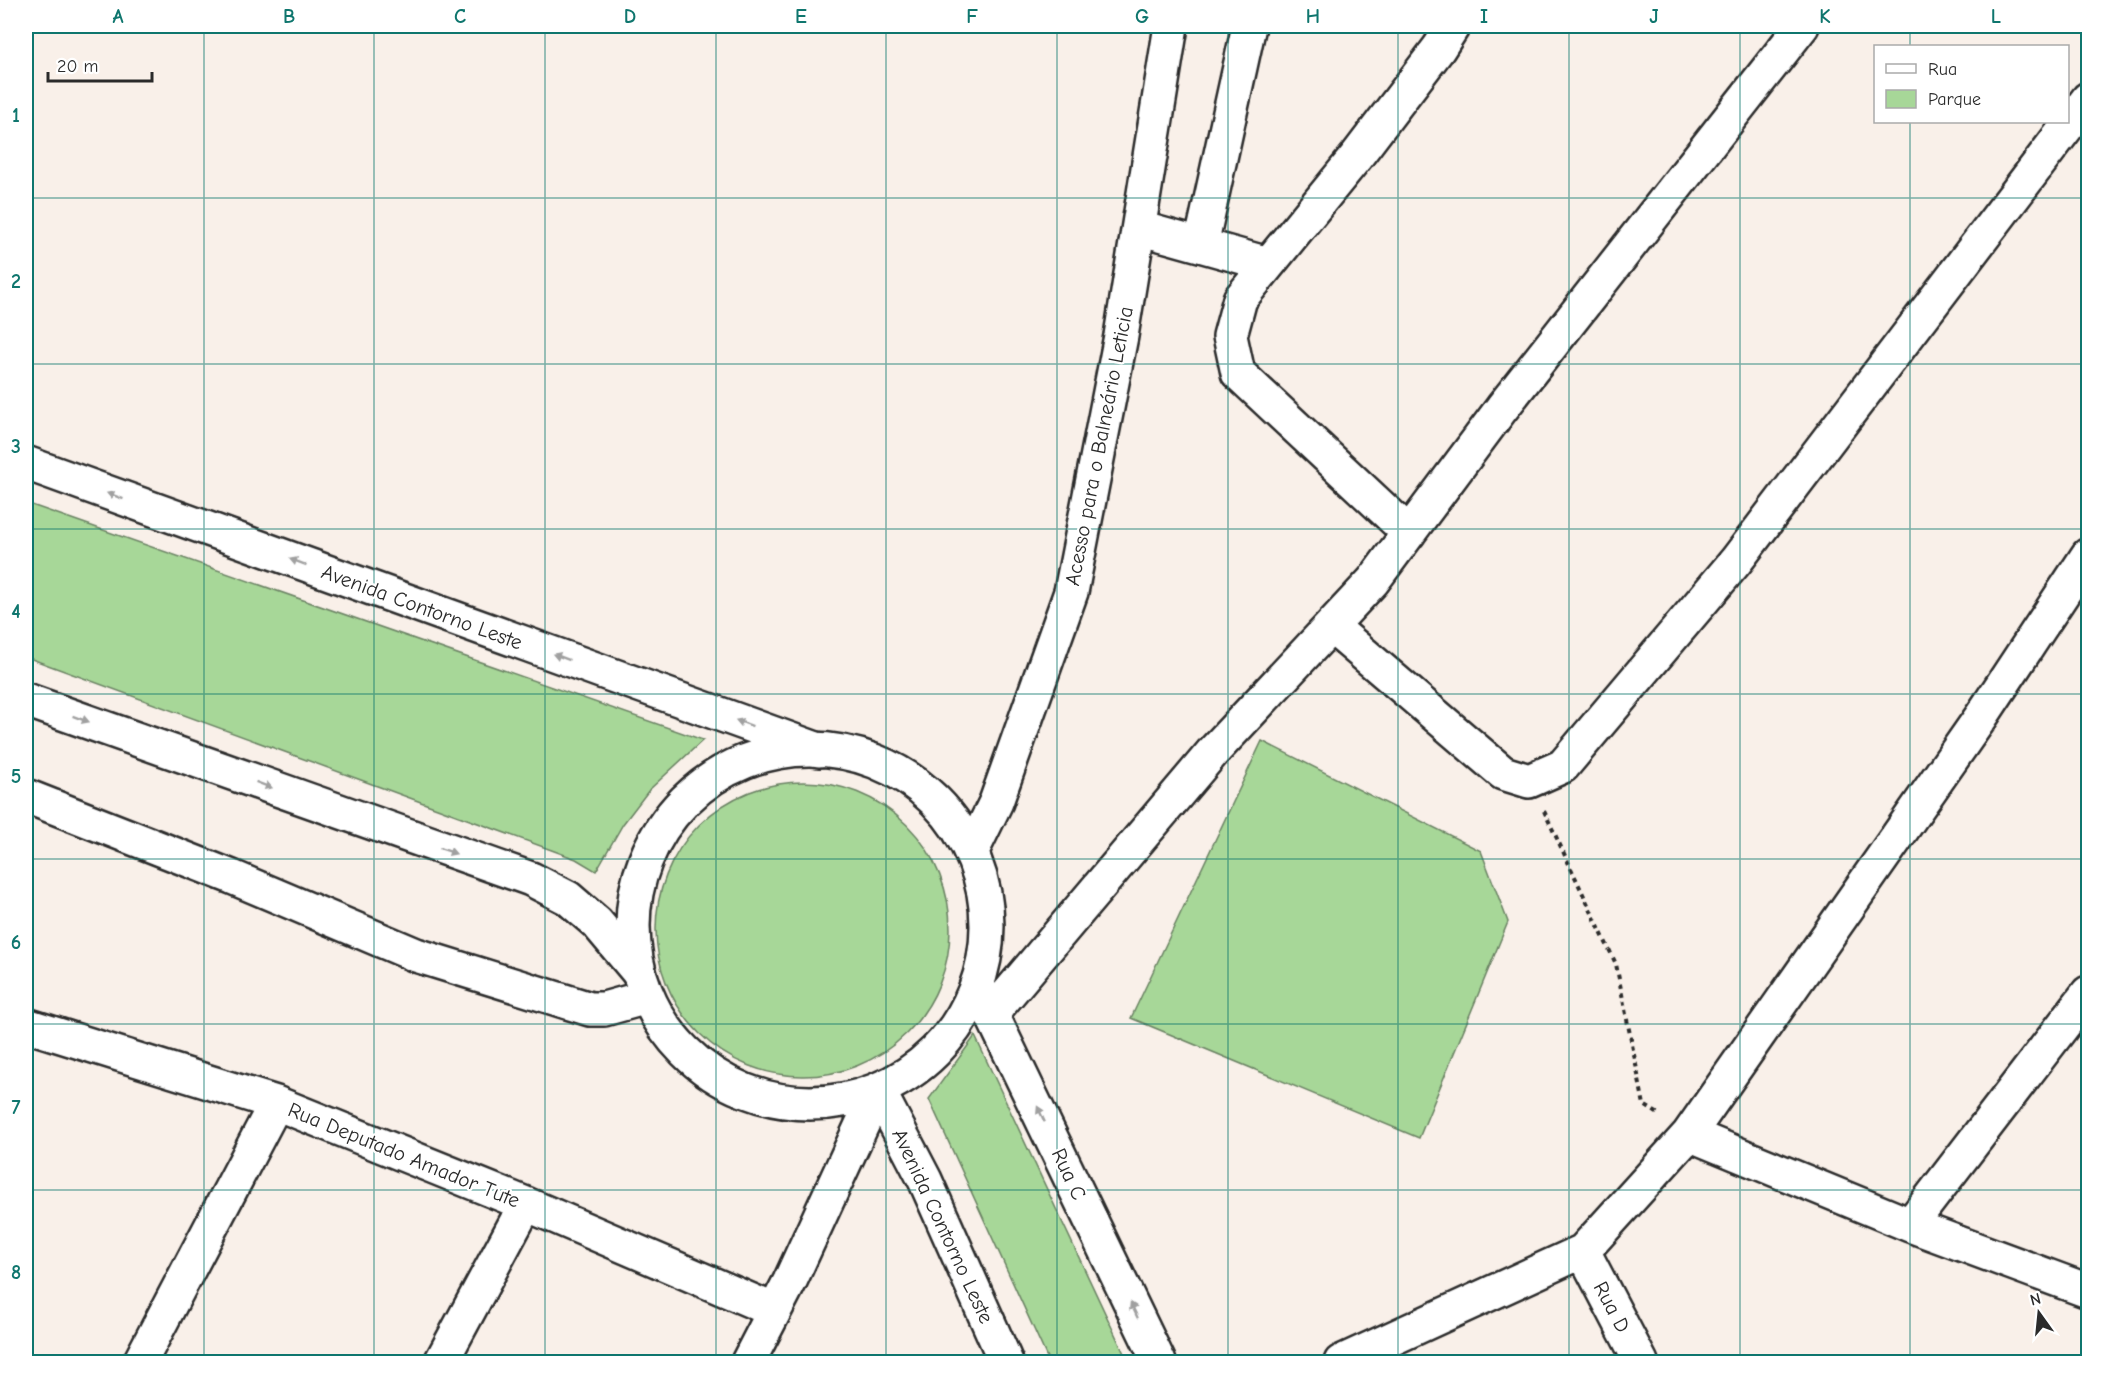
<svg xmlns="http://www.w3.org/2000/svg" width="2114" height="1388" viewBox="0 0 2114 1388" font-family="'Comic Neue',sans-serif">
  <rect width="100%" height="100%" fill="#f9f0e9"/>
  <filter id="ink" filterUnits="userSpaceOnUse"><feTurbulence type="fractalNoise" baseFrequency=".0167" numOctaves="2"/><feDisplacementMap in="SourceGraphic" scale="12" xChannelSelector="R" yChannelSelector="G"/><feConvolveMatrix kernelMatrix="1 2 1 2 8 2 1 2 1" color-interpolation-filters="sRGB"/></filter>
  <g filter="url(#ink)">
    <!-- green -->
    <path fill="#a7d798" stroke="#698162" stroke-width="1.5" d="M26,503L703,740L649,790L623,824L596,871L576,859L26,657Z
      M1262,741L1481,851L1508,922L1419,1138L1131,1018Z
      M656 929a147 147 0 1 1 294 0a147 147 0 1 1-294 0Z
      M975,1036L1128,1362H1049L929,1099Z"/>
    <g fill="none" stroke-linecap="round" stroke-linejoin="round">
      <!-- street casing -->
      <g stroke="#2b2b2b" stroke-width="38">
        <path id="street" d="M1139,228L1268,264
          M1201,245L1249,26
          M26,463L819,750
          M1409,533L1238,373L1230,336L1240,299L1356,157L1439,48L1453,26
          M1331,626L1503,773L1529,781L1563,766L1736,561L2088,99
          M26,700L531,879L568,898L597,923L639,973
          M26,796L232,877L416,955L590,1009H604L647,997
          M978,986L1159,1362
          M993,1012L1212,753L1373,581L1502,408L1802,26
          M26,1025L276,1103L526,1204L773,1310
          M878,1090L925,1180L1006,1362
          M1689,1134L1910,1225L2088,1291
          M1910,1225L2088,993
          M1583,1251L1641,1362
          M140,1362L276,1103
          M441,1362L526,1204
          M1341,1362L1583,1251L1689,1134L1981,717L2088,555"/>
      </g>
      <!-- secondary casing -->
      <g stroke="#2b2b2b" stroke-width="38">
        <path id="secondary" d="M633 926a177 177 0 1 1 354 0a177 177 0 1 1-354 0Z
          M972,851L996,802L1071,592L1121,336L1171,26
          M748,1362L790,1281L878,1090"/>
      </g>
      <!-- path -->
      <path stroke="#2b2b2b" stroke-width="4" stroke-dasharray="4.5 4.5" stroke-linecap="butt" d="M1544,811L1616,964L1644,1105L1660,1115"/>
      <!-- street -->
      <use href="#street" stroke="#fff" stroke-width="33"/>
      <!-- secondary -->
      <use href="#secondary" stroke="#fff" stroke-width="33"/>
    </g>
    <!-- one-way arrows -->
    <defs><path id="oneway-solid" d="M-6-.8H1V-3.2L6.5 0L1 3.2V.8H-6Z" transform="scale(1.5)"/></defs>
    <g fill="#a0a0a0">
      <use href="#oneway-solid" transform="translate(115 496) rotate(-160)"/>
      <use href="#oneway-solid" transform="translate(298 562) rotate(-160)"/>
      <use href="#oneway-solid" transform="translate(561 657) rotate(-160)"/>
      <use href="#oneway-solid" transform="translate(81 719) rotate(20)"/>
      <use href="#oneway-solid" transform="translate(744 723) rotate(-160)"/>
      <use href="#oneway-solid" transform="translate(264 785) rotate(20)"/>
      <use href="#oneway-solid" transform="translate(448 851) rotate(19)"/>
      <use href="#oneway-solid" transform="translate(1041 1114) rotate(-115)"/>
      <use href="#oneway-solid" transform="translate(1134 1310) rotate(-115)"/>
    </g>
  </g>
  <!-- grid -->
  <path fill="none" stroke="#0f766e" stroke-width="1.5" stroke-opacity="0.55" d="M204,26V1362M374,26V1362M545,26V1362M716,26V1362M886,26V1362M1057,26V1362M1228,26V1362M1398,26V1362M1569,26V1362M1740,26V1362M1910,26V46M1910,122V1362M26,198H2088M26,364H2088M26,529H2088M26,694H2088M26,859H2088M26,1024H2088M26,1190H2088"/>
  <g text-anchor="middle" stroke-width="4.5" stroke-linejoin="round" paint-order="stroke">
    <!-- street labels -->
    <g font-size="21" fill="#2b2b2b" stroke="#fff">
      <text transform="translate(1099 446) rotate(-79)" y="7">Acesso para o Balneário Leticia</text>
      <text transform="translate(422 607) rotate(20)" y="7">Avenida Contorno Leste</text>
      <text transform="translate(404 1155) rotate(22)" y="7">Rua Deputado Amador Tute</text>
      <text transform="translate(1069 1174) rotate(65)" y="7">Rua C</text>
      <text transform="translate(943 1226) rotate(65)" y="7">Avenida Contorno Leste</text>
      <text transform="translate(1612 1307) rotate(62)" y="7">Rua D</text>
    </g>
  </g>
  <!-- margin -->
  <rect width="2114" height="1388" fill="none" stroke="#fff" stroke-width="66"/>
  <!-- legend -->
  <rect x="1874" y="45" width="195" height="78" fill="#ffffff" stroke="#aaaaaa" stroke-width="1.5"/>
  <rect x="1886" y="64" width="30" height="9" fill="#ffffff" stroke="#aaaaaa" stroke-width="1.5"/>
  <text x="1928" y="75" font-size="18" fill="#2b2b2b">Rua</text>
  <rect x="1886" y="90" width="30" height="18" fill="#a7d798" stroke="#aaaaaa" stroke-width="1.5"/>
  <text x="1928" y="105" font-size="18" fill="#2b2b2b">Parque</text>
  <!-- north arrow -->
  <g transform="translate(2039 1313) rotate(345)" stroke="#ffffff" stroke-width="4.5" paint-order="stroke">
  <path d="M0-4.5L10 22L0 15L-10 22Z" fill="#2b2b2b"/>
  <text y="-9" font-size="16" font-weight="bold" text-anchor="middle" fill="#2b2b2b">N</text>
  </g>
  <!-- scale -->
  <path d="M48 72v9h104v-9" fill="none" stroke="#2b2b2b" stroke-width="3"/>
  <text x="57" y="72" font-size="18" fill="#2b2b2b" stroke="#ffffff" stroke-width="4.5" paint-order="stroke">20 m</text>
  <rect x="33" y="33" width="2048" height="1322" fill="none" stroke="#0f766e" stroke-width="2"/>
  <g font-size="20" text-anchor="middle" font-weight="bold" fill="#0f766e">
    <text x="118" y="23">A</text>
    <text x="289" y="23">B</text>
    <text x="460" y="23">C</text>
    <text x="630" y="23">D</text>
    <text x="801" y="23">E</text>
    <text x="972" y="23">F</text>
    <text x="1142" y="23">G</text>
    <text x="1313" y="23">H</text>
    <text x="1484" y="23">I</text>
    <text x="1654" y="23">J</text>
    <text x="1825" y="23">K</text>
    <text x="1996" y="23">L</text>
    <text x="16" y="122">1</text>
    <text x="16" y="288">2</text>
    <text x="16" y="453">3</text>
    <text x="16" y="618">4</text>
    <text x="16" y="783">5</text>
    <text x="16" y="949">6</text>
    <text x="16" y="1114">7</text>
    <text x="16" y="1279">8</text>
  </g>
</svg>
